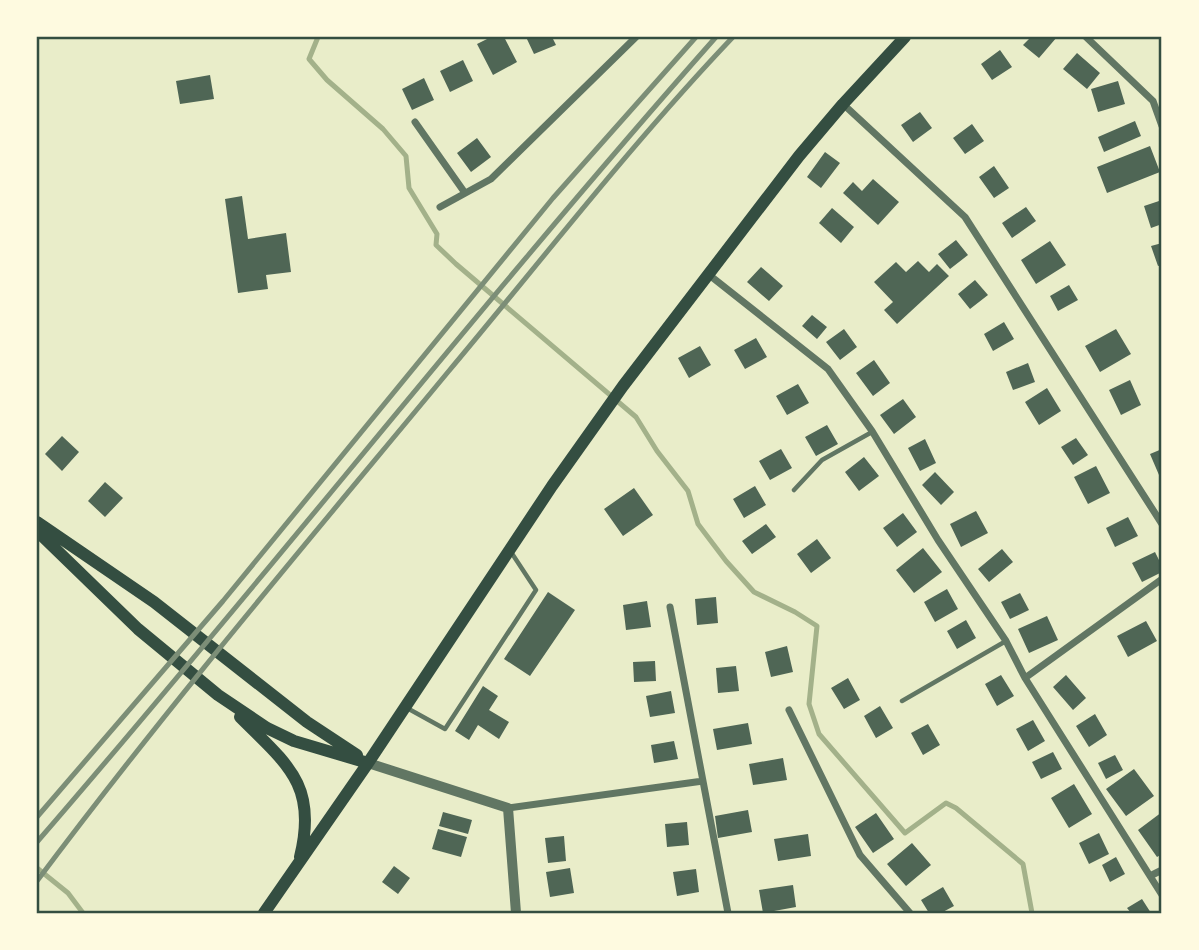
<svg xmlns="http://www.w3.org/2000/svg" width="1199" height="950" viewBox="0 0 1199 950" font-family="'Exo 2',sans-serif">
  <rect width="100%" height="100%" fill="#e9edc9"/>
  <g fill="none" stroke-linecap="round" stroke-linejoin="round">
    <!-- stream -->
    <path stroke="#a3b18a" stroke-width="5" d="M318,37L309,59L327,80L383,129L406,156L409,188L437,234L436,245L456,264L636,417L657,451L688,491L698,524L726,561L754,592L795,612L817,626L809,704L819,734L905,833L946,803L956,808L1023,864L1032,913
      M37,868L68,893L83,913"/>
  </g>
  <!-- building -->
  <path fill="#4f6655" d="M491,37H504L517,62L493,75L477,44Z
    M526,37H552L556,45L534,54Z
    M1031,37H1057L1039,58L1023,45Z
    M1000,50L1012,67L992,80L981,64Z
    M1077,53L1100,73L1087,89L1063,69Z
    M463,60L473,81L450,92L440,71Z
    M210,75L214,99L180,104L176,81Z
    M424,78L434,100L412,110L402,89Z
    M1118,81L1125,104L1098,112L1091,89Z
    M920,112L932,128L913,142L901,125Z
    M1135,121L1141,136L1104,152L1098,137Z
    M972,124L984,141L965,154L953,138Z
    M477,138L491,157L471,172L457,153Z
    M1150,146L1160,172L1107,193L1097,167Z
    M825,152L840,163L821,188L807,177Z
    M994,166L1009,188L994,198L979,177Z
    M873,179L899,202L878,225L843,193L853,182L862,191Z
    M242,196L248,239L286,233L291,272L266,275L268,289L238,293L225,199Z
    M1162,200V224L1151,228L1144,206Z
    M1026,207L1036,221L1012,238L1002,223Z
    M832,208L854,227L841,243L819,223Z
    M956,240L968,255L950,269L938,254Z
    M1050,241L1066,265L1036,284L1021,260Z
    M1162,243V265L1158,266L1151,246Z
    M918,261L929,272L937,264L949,276L897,324L884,310L893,302L874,282L896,262L906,272Z
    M761,267L783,286L769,301L747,282Z
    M975,280L988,295L970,309L958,294Z
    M1069,285L1078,300L1058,311L1050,296Z
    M812,315L827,327L817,339L802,326Z
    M1004,322L1014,339L993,351L984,334Z
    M844,329L857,347L840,360L826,342Z
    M1116,329L1131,354L1100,372L1085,346Z
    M756,338L767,357L745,369L734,350Z
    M700,346L711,365L689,378L678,358Z
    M874,360L890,383L873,396L856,373Z
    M1028,363L1035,382L1013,390L1006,372Z
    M1130,380L1141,405L1121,415L1109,390Z
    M798,384L809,403L787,415L776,396Z
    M1047,388L1061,411L1039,425L1025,402Z
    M903,399L916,417L894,434L880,415Z
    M827,425L838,444L816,456L805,437Z
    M62,436L79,452L62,471L45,454Z
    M1076,438L1088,455L1073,465L1061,447Z
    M925,439L936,463L920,471L908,448Z
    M781,449L792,468L770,480L759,461Z
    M1162,449V474L1159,475L1150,454Z
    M864,457L879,476L859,491L845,472Z
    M1096,466L1110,493L1088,504L1074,477Z
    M935,472L954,492L941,505L922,485Z
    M105,482L123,498L105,517L88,501Z
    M755,486L766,505L744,518L733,499Z
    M634,488L653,515L623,536L604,509Z
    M976,511L988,533L961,547L950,524Z
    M903,513L917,532L897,547L883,528Z
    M1128,517L1138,536L1115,547L1106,528Z
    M766,524L776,537L752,554L742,541Z
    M817,539L831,558L811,573L797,554Z
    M923,548L942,572L914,593L896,570Z
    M1002,549L1013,562L989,582L978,569Z
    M1155,552L1162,566V572L1142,582L1132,563Z
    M947,589L958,609L935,622L924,602Z
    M548,592L575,610L530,676L504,659Z
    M1020,593L1029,610L1010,619L1001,602Z
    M716,597L718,623L697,625L695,599Z
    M647,601L651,627L626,630L623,605Z
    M1047,616L1058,640L1029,653L1018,629Z
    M966,620L976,638L957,649L947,631Z
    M1146,621L1157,641L1128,657L1117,636Z
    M787,646L793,672L771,677L765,652Z
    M655,661L656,681L634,682L633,662Z
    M736,666L739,691L718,693L716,668Z
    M1001,675L1014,696L997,706L985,684Z
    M1066,675L1086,698L1073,710L1053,687Z
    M848,678L860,700L844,709L831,688Z
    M483,686L498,696L489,710L509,722L499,739L478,725L469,740L455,731Z
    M671,691L675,713L650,717L646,696Z
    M880,706L893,728L876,738L864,716Z
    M1095,714L1107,735L1089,747L1076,726Z
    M1033,720L1045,741L1028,751L1016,729Z
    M748,723L752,744L717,750L713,729Z
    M928,724L940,745L923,755L911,733Z
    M674,741L678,759L654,763L651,745Z
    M1053,752L1062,769L1041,779L1032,762Z
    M1115,755L1123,770L1106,779L1098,763Z
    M783,758L787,780L753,785L749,764Z
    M1134,769L1154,796L1126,816L1106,789Z
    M1074,784L1092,814L1069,828L1051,798Z
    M748,810L752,832L718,838L715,816Z
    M443,812L472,820L468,834L439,826Z
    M1162,812V854L1157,857L1138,830Z
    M876,813L894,839L873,853L855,827Z
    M687,822L689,845L667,847L665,824Z
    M438,829L467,837L461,857L432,849Z
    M1099,833L1109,854L1089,864L1079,843Z
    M808,834L811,856L778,861L774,839Z
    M564,836L566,861L548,863L545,838Z
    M912,843L931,865L906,886L887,864Z
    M1116,857L1125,874L1110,882L1102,865Z
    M394,866L410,878L398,894L382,882Z
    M570,868L574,893L550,897L546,872Z
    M696,869L699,892L677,896L673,872Z
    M793,885L796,907L763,913L759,890Z
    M943,887L954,906L941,913H929L921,900Z
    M1142,899L1151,913H1131L1127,908Z"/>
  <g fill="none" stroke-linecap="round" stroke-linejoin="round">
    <!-- service -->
    <path stroke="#617663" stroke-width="4.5" d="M794,490L822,460L872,432
      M902,701L1006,641
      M407,708L445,729L536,590L511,552"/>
    <!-- minor -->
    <path stroke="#617663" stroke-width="7" d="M1086,37L1153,101L1162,126
      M843,104L965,217L1162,524
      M415,122L465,193
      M440,207L491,179L636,37
      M708,274L828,369L872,431L938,540L1006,641L1025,678L1162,895
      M670,607L728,913
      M1025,678L1162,579
      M789,710L860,855L910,913
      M508,808L703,781
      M1150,876L1162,870"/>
    <!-- tertiary -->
    <path stroke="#617663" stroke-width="10" d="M368,763L508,808L516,913"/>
    <!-- primary -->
    <path stroke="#344e41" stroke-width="12" d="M37,522L154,602L307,722L357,755
      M37,531L138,629L218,695L267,728L294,741L368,763
      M240,717C287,764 318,785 300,857
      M264,913L368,763L552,486L623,386L799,156L843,104L905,37"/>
    <!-- rail -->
    <path stroke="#7c8e77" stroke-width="5" d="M37,817L223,601L553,198L696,37
      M37,842C267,577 483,300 716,37
      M37,881C168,706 309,540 448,372C542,260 632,143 733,37"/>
  </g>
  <!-- border -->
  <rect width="1199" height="950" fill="none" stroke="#fefae0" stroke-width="77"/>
  <rect x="38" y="38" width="1122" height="874" fill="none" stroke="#344e41" stroke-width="2.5"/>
</svg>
